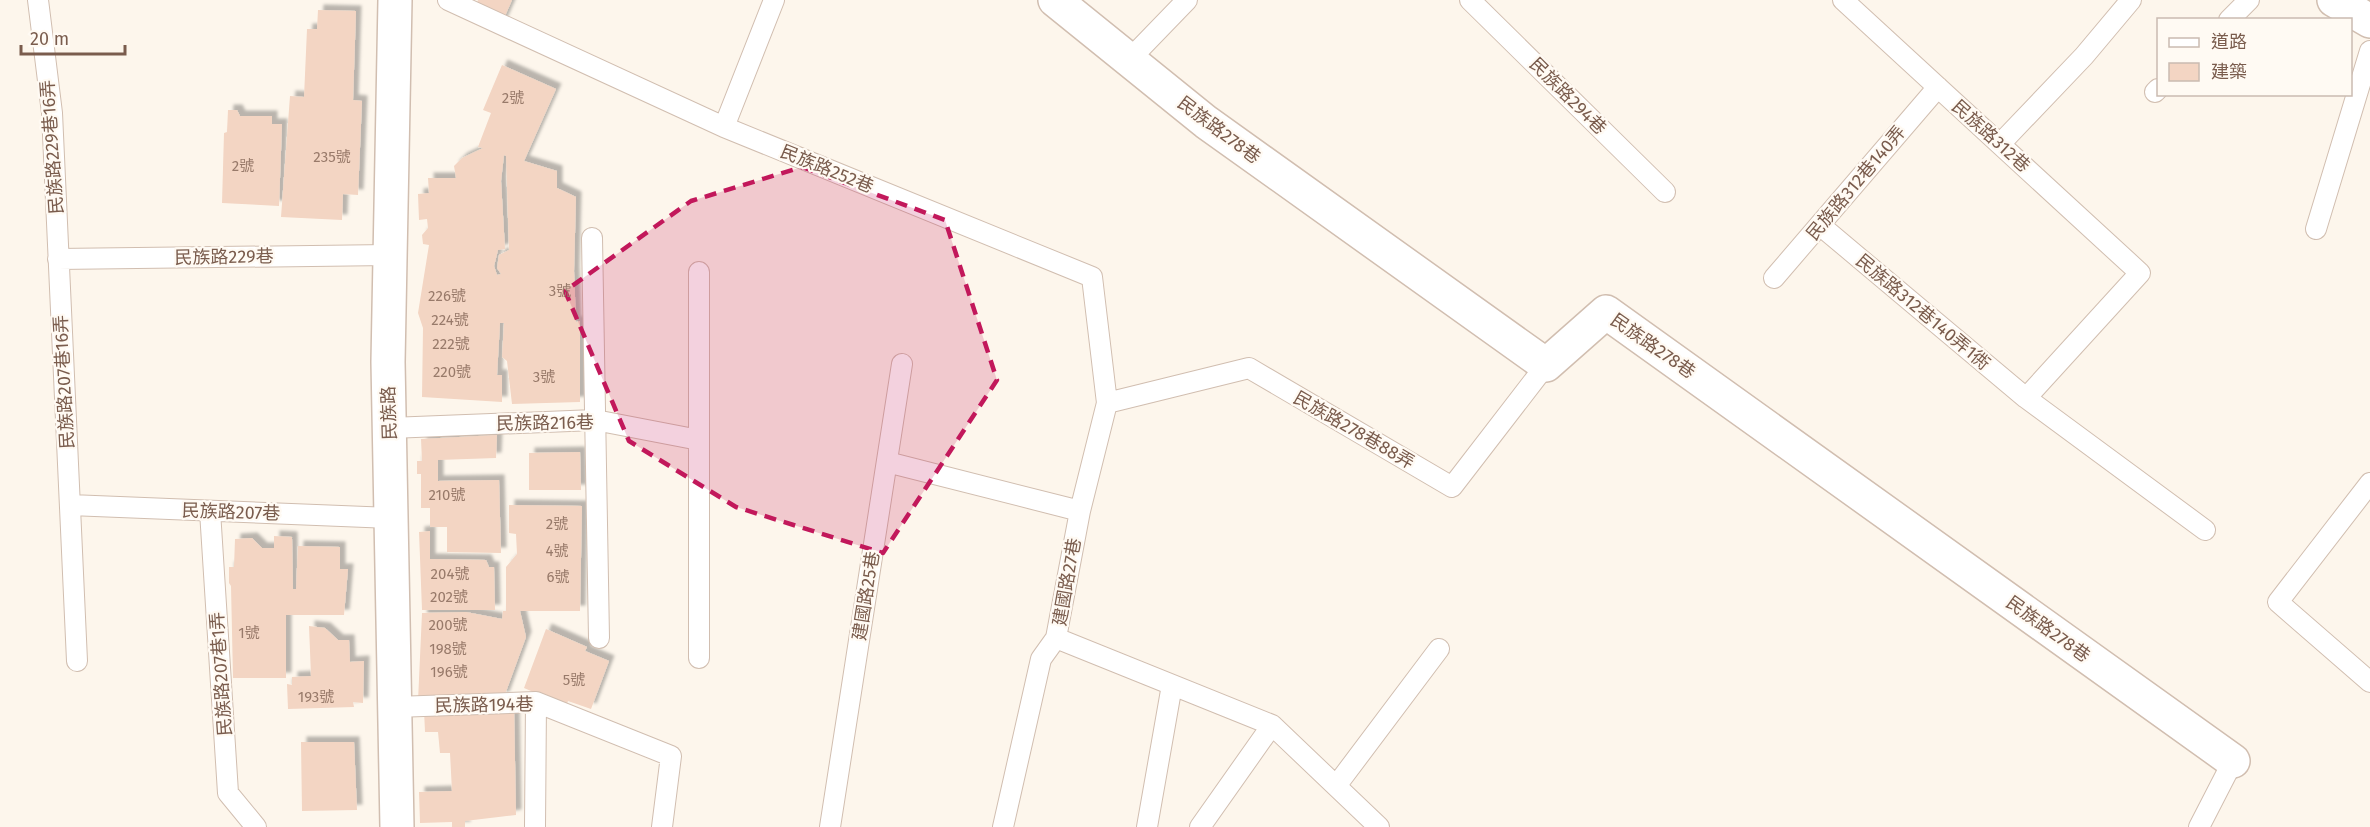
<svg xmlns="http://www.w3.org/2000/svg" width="2370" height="827" viewBox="0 0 2370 827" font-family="'Fira Sans','Noto Sans TC',sans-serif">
  <defs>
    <filter id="shadow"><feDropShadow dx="5.5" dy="-5.5" stdDeviation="1.5" flood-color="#0004"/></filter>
  </defs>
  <rect width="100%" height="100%" fill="#fdf6ec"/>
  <!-- building -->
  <path fill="#f3d5c3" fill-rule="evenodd" filter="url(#shadow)" d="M478,0H512L501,25L472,15Z
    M318,10L356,11L353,100L362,101L358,195L343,194L342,220L281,217L290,96L304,97L307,29H317Z
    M502,65L556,89L524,161L557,171V188L576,197L574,271L576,322L580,321V402L512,404L507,361L502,357L504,323H500L497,375H502V402L422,397L423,328L418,313L429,245L423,244L422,235L428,228L427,219L419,220L418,194L429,193L428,178H456L454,166L462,158L483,148L478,147L491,113L483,110ZM504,155L506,156L509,250L499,255L497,268L501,274L497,275L494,266L498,250L505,249L501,181Z
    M228,110H237L240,116H272V124H282L279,206L222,203L224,133L227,132Z
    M497,435L496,458L438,460V481L499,480L501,553L447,552V527H430V508H421V474H417V461H422L421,439Z
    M580,452L581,490H529V453Z
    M509,505L582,506L580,611H520L526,637L504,697L418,701L422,613L466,612L502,619L503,611H506V567L517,554L516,534L509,533Z
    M430,531V559L486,560L489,567H494L495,610H422L419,532Z
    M274,536L292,537L293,589H296L298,546L340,547V569H348L344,615H286V678H233L231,586L229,583V567H234L235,539L252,538L262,548H274Z
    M309,626L325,628L338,640H349L350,662L364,661L363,703L353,702L354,707L288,709L287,684L292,685V677L311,676Z
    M546,629L587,647L585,651L609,661L591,709L568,701L566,706L524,688Z
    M514,706L516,815L465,821V827H452V822L420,823L419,792L452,791L450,753H440L438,732H425L424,710Z
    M301,742H354L357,810L302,811Z"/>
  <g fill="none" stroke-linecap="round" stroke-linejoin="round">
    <!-- lane casing -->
    <g stroke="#d1beb0" stroke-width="22">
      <path id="lane" d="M38,0L52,113L77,661
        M448,0L724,127L1092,277L1107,403L1080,511L1056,638L1041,659L1003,827
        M1470,0L1665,192
        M1843,0L2140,273L2026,398
        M2229,20L2249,0
        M1129,60L1187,0
        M2155,92L2158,89
        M724,127L774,0
        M2000,144L2084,56L2131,0
        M1821,226L2026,398L2205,530
        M2316,229L2370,51
        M592,238L599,638
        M58,259L389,255
        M1774,278L1938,87
        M1107,403L1249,368L1452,487L1546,365
        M390,428L595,420L699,440
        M887,462L1080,511
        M2370,483L2278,602L2370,682
        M70,505L391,518
        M210,511L228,793L256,827
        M1056,638L1272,725L1379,827
        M699,658V272
        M395,707L536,702L671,756L662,827
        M1336,786L1439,649
        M535,827L536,702
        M830,827L902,364
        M1147,827L1172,685
        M1200,827L1272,725
        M2199,827L2233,761"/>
    </g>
    <!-- street casing -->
    <g stroke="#d1beb0" stroke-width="36">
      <path id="street" d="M395,0L388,362L397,827
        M1055,0L1206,122L1546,365L1606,312L2233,761
        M2334,0L2370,21"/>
    </g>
    <!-- lane -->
    <use href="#lane" stroke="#fff" stroke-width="20"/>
    <!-- street -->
    <use href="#street" stroke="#fff" stroke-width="33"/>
  </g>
  <!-- marked area -->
  <path fill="#c2185b" fill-opacity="0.2" stroke="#c2185b" stroke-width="4.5" stroke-dasharray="12 8" stroke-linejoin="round" d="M802,167L945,220L997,380L883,553L736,507L629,441L565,291L691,201Z"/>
  <g text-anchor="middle" stroke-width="4.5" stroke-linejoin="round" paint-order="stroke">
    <!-- number labels -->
    <g font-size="15" fill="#987a6a">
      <text x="513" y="103">2號</text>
      <text x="332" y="162">235號</text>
      <text x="243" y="171">2號</text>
      <text x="560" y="296">3號</text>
      <text x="447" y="301">226號</text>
      <text x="450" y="325">224號</text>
      <text x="451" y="349">222號</text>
      <text x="452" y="377">220號</text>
      <text x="544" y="382">3號</text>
      <text x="447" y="500">210號</text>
      <text x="557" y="529">2號</text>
      <text x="557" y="556">4號</text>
      <text x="450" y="579">204號</text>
      <text x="558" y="582">6號</text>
      <text x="449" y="602">202號</text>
      <text x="448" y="630">200號</text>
      <text x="249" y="638">1號</text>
      <text x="448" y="654">198號</text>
      <text x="449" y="677">196號</text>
      <text x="574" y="685">5號</text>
      <text x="316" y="702">193號</text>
    </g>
    <!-- street labels -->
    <g font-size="18" fill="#7a5c4d" stroke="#fffaf3">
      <text transform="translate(1568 96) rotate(45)" y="6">民族路294巷</text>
      <text transform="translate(1219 130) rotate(37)" y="6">民族路278巷</text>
      <text transform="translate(1991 136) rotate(42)" y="6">民族路312巷</text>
      <text transform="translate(52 147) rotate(-94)" y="6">民族路229巷16弄</text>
      <text transform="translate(827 169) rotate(22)" y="6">民族路252巷</text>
      <text transform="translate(1856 183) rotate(-50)" y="6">民族路312巷140弄</text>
      <text transform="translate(224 257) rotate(-1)" y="6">民族路229巷</text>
      <text transform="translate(1923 312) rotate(40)" y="6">民族路312巷140弄1衖</text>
      <text transform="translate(1653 346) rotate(35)" y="6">民族路278巷</text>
      <text transform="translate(64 382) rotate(-93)" y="6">民族路207巷16弄</text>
      <text transform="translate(389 413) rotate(-92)" y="6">民族路</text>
      <text transform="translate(545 423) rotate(-1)" y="6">民族路216巷</text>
      <text transform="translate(1354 430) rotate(30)" y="6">民族路278巷88弄</text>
      <text transform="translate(231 512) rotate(2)" y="6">民族路207巷</text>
      <text transform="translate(1067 582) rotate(-80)" y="6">建國路27巷</text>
      <text transform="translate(866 596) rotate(-81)" y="6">建國路25巷</text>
      <text transform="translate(2048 629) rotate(36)" y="6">民族路278巷</text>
      <text transform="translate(221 674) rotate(-94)" y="6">民族路207巷1弄</text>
      <text transform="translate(484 705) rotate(-1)" y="6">民族路194巷</text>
    </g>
  </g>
  <!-- legend -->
  <rect x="2157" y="18" width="195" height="78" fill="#fffaf3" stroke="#cabbb1" stroke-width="1.5"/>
  <rect x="2169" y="38" width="30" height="9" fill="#ffffff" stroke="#cabbb1" stroke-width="1.5"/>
  <text x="2211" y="48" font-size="18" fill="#7a5c4d">道路</text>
  <rect x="2169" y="63" width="30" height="18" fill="#f3d5c3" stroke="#cabbb1" stroke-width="1.5"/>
  <text x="2211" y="78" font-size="18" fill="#7a5c4d">建築</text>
  <!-- scale -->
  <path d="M21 45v9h104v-9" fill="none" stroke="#7a5c4d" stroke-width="3"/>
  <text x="30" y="45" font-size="18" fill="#7a5c4d" stroke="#fffaf3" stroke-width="4.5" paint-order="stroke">20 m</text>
</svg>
